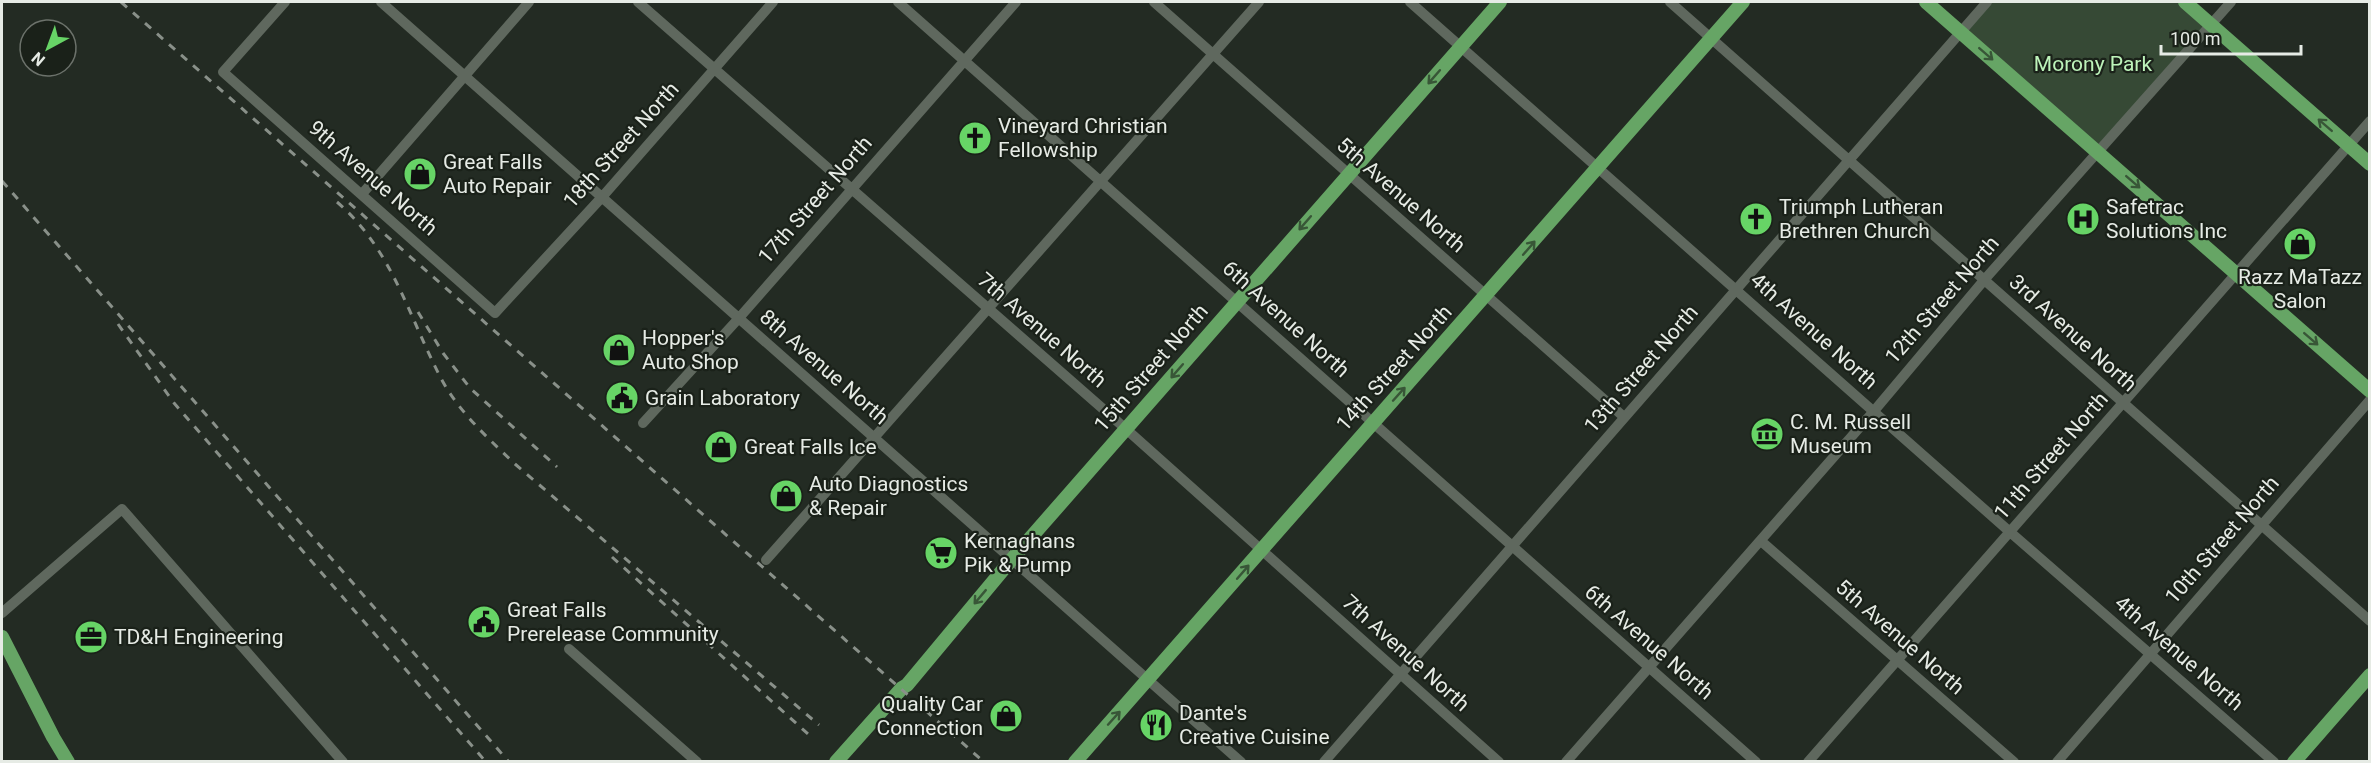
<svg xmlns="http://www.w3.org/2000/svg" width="2371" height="763" viewBox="0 0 2371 763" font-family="Roboto,sans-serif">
  <rect width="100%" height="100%" fill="#232b23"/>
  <!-- green -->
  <path fill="#364935" d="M1988,2H2185L2211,25L2099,152L1961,32Z"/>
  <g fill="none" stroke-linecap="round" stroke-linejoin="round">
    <!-- minor -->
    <path stroke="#5f685e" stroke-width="10" d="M285,2L223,72L495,313L603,196L773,2
      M381,2L1241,762
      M638,2L1126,429L1499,762
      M898,2L1756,762
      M1154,2L1624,417
      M1410,2L2010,532L2274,762
      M1670,2L2370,621
      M362,194L529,2
      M643,423L739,318L1016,2
      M1761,541L2014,762
      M766,560L1259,2
      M2,613L122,509L343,762
      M569,649L697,762
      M1324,762L1987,2
      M1566,762L1874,411L1985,279L2231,2
      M1808,762L2370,121
      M2057,762L2370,400"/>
    <!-- major -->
    <path stroke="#66a565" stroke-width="14" d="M1926,2L2370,391
      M2185,2L2370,164
      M2,637L53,737L68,762
      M836,762L902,688L907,685L1012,559L1500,2
      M1075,762L1743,2
      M2294,762L2370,675"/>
    <!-- rail -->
    <path stroke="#899089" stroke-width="3" stroke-dasharray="8 8" stroke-linecap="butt" d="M121,2L984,762
      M2,181L509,762
      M337,202C394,251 409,319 443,382C461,414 489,439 515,464L819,725
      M418,312L443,353L470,388L557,467
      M118,324L174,403L486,762
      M612,557L808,734"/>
  </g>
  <!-- one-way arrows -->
  <defs><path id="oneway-shaft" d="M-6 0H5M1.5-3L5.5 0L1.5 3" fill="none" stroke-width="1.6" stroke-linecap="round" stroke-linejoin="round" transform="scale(1.5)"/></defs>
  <g stroke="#385637">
    <use href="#oneway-shaft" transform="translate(1986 54) rotate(41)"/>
    <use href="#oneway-shaft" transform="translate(1434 77) rotate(131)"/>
    <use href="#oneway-shaft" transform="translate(2325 125) rotate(-139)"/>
    <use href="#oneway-shaft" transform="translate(2133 182) rotate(41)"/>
    <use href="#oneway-shaft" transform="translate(1305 223) rotate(131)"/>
    <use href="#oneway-shaft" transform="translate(1529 248) rotate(-49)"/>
    <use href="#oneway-shaft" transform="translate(2311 339) rotate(41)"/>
    <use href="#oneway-shaft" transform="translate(1177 371) rotate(131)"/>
    <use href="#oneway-shaft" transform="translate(1399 394) rotate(-48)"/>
    <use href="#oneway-shaft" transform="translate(1243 572) rotate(-49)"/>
    <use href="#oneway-shaft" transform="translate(980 597) rotate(130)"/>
    <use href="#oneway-shaft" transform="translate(1114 718) rotate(-48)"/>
  </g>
  <!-- icons -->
  <defs>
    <g id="church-disc" transform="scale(1.725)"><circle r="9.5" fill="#67d466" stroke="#1a2119"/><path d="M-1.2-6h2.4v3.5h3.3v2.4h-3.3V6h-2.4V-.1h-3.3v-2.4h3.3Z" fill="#111"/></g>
    <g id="shop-disc" transform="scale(1.725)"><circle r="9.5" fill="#67d466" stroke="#1a2119"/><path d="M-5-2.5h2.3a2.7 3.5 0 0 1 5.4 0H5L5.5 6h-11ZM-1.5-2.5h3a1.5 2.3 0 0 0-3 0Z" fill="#111"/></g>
    <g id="hospital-disc" transform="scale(1.725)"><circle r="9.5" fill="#67d466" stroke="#1a2119"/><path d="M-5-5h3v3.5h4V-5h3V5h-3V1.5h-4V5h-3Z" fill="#111"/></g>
    <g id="civic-disc" transform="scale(1.725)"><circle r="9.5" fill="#67d466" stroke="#1a2119"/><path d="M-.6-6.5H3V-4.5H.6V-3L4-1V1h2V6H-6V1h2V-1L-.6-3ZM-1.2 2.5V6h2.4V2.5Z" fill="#111"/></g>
    <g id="museum-disc" transform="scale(1.725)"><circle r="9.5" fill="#67d466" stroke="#1a2119"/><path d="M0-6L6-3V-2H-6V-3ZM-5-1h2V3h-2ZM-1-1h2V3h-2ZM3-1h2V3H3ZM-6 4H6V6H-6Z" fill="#111"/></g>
    <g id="supermarket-disc" transform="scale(1.725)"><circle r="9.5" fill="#67d466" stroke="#1a2119"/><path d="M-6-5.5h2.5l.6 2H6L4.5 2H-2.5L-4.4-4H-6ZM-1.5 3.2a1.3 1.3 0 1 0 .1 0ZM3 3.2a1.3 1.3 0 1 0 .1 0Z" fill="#111"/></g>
    <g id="office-disc" transform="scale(1.725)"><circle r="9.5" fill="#67d466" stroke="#1a2119"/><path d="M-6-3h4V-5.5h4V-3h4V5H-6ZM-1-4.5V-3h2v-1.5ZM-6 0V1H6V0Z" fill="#111"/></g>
    <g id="restaurant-disc" transform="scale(1.725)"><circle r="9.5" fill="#67d466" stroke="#1a2119"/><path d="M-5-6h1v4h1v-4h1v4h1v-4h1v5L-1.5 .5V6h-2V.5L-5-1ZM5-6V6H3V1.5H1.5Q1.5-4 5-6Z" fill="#111"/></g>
  </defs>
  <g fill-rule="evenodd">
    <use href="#church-disc" x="975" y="138"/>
    <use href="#shop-disc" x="420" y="174"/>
    <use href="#church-disc" x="1756" y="219"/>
    <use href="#hospital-disc" x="2083" y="219"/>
    <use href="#shop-disc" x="2300" y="244"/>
    <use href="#shop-disc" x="619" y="350"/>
    <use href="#civic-disc" x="622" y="398"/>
    <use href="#museum-disc" x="1767" y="434"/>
    <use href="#shop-disc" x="721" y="447"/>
    <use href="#shop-disc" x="786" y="496"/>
    <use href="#supermarket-disc" x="941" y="553"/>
    <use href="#civic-disc" x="484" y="622"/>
    <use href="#office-disc" x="91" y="637"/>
    <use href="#shop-disc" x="1006" y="716"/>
    <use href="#restaurant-disc" x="1156" y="725"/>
  </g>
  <g text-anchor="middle" stroke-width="4.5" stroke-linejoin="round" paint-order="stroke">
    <!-- park labels -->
    <g font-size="21" fill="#bdf3ba" stroke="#1a2119">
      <text x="2093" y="71">Morony Park</text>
    </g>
    <!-- poi labels -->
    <g font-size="21" fill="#e6ebe5" stroke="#1a2119" text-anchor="start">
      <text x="998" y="133">Vineyard Christian<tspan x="998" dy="24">Fellowship</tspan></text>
      <text x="443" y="169">Great Falls<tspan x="443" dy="24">Auto Repair</tspan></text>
      <text x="1779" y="214">Triumph Lutheran<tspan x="1779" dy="24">Brethren Church</tspan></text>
      <text x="2106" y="214">Safetrac<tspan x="2106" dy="24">Solutions Inc</tspan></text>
      <text x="2300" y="284" text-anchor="middle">Razz MaTazz<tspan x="2300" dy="24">Salon</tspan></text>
      <text x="642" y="345">Hopper's<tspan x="642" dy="24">Auto Shop</tspan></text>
      <text x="645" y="405">Grain Laboratory</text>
      <text x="1790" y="429">C. M. Russell<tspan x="1790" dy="24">Museum</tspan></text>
      <text x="744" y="454">Great Falls Ice</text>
      <text x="809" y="491">Auto Diagnostics<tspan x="809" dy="24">&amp; Repair</tspan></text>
      <text x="964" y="548">Kernaghans<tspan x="964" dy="24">Pik &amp; Pump</tspan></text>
      <text x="507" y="617">Great Falls<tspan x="507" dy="24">Prerelease Community</tspan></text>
      <text x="114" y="644">TD&amp;H Engineering</text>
      <text x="983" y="711" text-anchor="end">Quality Car<tspan x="983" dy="24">Connection</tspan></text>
      <text x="1179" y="720">Dante's<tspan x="1179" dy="24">Creative Cuisine</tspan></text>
    </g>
    <!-- street labels -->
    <g font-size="21" fill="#e6ebe5" stroke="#1a2119">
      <text transform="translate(621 145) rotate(-48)" y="7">18th Street North</text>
      <text transform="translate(373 178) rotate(41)" y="7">9th Avenue North</text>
      <text transform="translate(1401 195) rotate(41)" y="7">5th Avenue North</text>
      <text transform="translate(815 200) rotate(-49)" y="7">17th Street North</text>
      <text transform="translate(1942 300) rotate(-49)" y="7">12th Street North</text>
      <text transform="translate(1286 319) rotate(42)" y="7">6th Avenue North</text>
      <text transform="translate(1042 330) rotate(41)" y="7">7th Avenue North</text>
      <text transform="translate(1814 331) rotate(42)" y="7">4th Avenue North</text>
      <text transform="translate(2073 333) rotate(42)" y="7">3rd Avenue North</text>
      <text transform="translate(824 367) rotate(41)" y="7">8th Avenue North</text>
      <text transform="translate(1151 368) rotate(-49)" y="7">15th Street North</text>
      <text transform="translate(1394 368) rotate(-48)" y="7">14th Street North</text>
      <text transform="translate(1641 369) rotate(-49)" y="7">13th Street North</text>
      <text transform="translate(2051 456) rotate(-49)" y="7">11th Street North</text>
      <text transform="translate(2222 540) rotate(-49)" y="7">10th Street North</text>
      <text transform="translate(1900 637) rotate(41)" y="7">5th Avenue North</text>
      <text transform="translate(1649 642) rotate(41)" y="7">6th Avenue North</text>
      <text transform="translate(1406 653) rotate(42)" y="7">7th Avenue North</text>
      <text transform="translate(2179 653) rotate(41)" y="7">4th Avenue North</text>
    </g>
  </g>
  <!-- border -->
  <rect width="2371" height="763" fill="none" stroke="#e6ebe5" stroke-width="6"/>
  <!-- north arrow -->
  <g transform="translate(48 48) rotate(221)"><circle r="28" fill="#1a2119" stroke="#6c726b" stroke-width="1.5"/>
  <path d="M0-4.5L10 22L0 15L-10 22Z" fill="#67d466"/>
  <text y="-9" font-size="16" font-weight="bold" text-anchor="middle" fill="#e6ebe5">N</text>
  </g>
  <!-- scale -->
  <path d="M2161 45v9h140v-9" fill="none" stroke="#e6ebe5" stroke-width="3"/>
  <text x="2170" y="45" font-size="18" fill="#e6ebe5" stroke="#1a2119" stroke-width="4.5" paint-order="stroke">100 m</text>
</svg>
